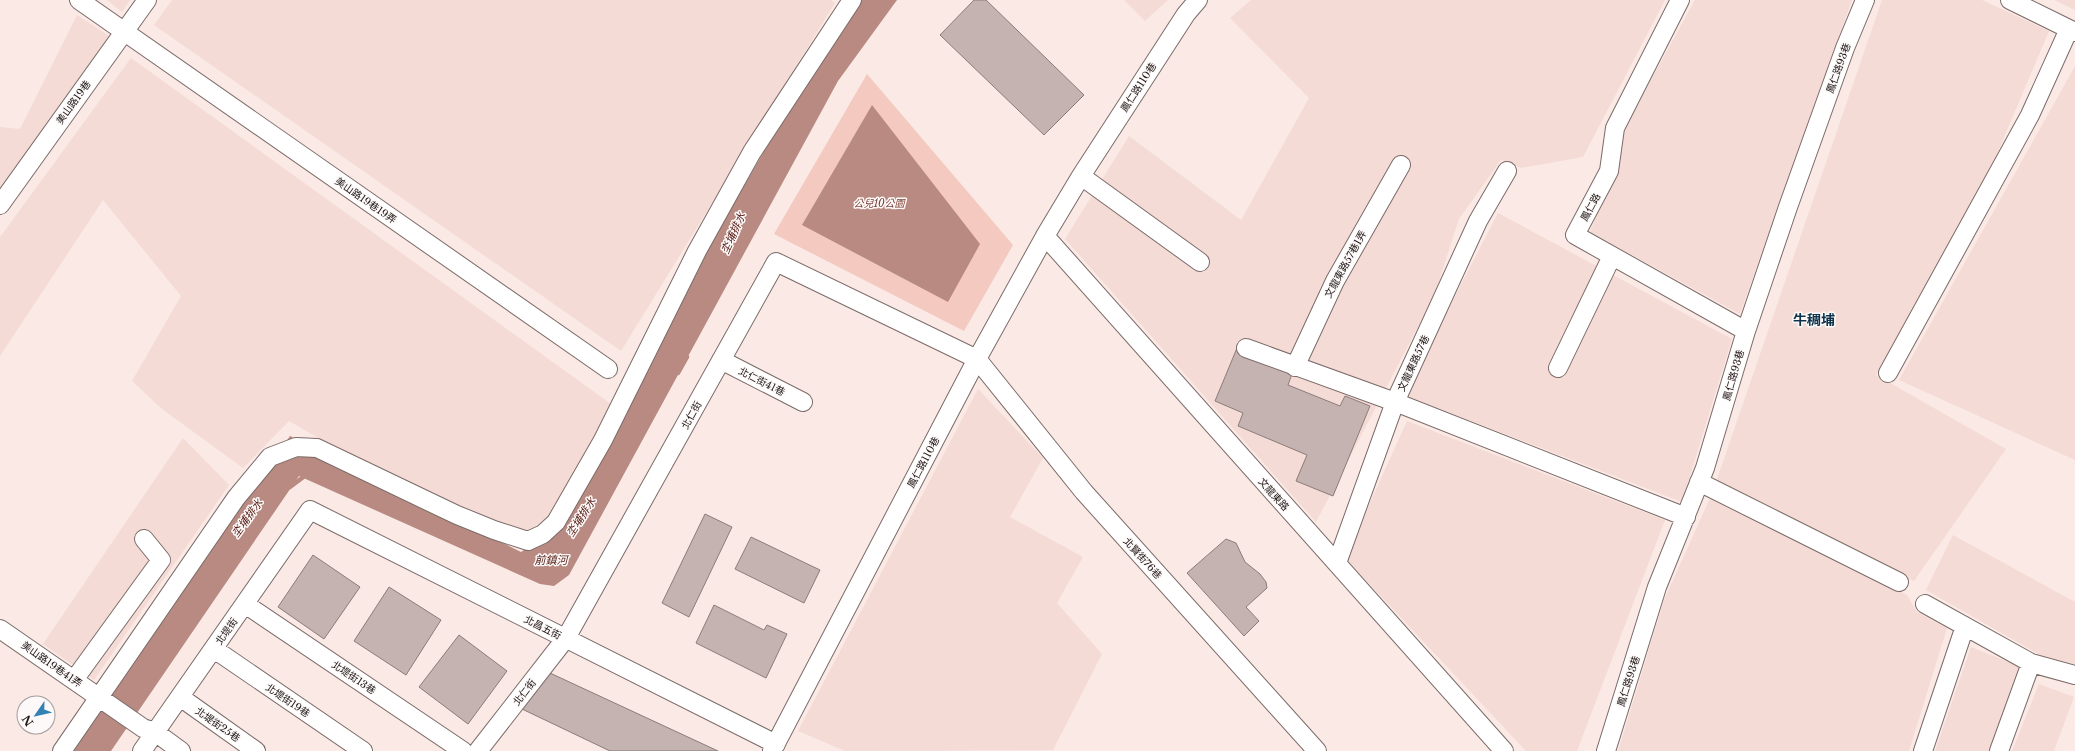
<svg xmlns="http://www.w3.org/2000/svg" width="2075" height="751" viewBox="0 0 2075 751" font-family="'Libre Baskerville','Noto Sans TC',serif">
  <rect width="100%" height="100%" fill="#fae9e5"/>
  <!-- built -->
  <path fill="#f5dbd6" d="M107,0H130L122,12Z
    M172,0H831L835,3L621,351L154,25Z
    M1124,0H1168L1145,21Z
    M1251,0H1665L1583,157L1521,168L1501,160L1459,219L1434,296L1316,522L1065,239L1129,136L1241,220L1309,98L1230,18Z
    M1695,0H1852L1740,314L1590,232L1623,147L1620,136Z
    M1882,0H1982L2049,31L1991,168L1876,375L2006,449L1914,581L1716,482Z
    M2054,0H2075V10Z
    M77,15L111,37L0,192V127L20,129Z
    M131,58L611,404L584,478L549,523L519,543L474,528L289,421L243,468L162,409L132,381L181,296L103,200L0,356V237Z
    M2075,66V460L1899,380Z
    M1498,213L1732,339L1682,502L1404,395Z
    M978,389L1043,458L1010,517L1083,557L1057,603L1102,654L1053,750L845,751L798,731Z
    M1407,421L1665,520L1577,751H1526L1345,558Z
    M183,438L229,485L94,680L43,644Z
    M1711,496L1907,595L1917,612L1947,628L1909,751H1618L1664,600Z
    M1953,535L2075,602V668L2040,655L1926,590Z
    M1971,647L2021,667L1991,751H1935Z
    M2039,684L2074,697L2054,751H2012Z"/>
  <!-- green -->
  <path fill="#f3c9c0" d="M867,74L1013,245L964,331L774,234Z"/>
  <!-- water -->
  <path fill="#b88a81" d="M851,0H897L838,81L569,575L554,586L540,584L299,476L111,751H70L114,686L290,436L521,552L550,533L634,377Z
    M872,105L980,244L948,302L802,225Z"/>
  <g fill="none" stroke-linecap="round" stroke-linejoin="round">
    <!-- stream -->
    <path stroke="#b88a81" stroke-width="4.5" d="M678,373L687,357
      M290,487L306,475"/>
  </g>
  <!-- building -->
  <path fill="#c4b3b0" stroke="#8c7c79" d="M974,0H986L1084,95L1044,135L940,35Z
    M1237,348L1293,371L1288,385L1340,406L1345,396L1370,406L1333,496L1296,481L1307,455L1238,426L1243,413L1215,401Z
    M705,514L732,527L689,617L662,603Z
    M751,537L820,570L804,603L735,569Z
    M1226,539L1236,543L1245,562L1260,574L1266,582L1267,588L1246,607L1259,621L1244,636L1187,573Z
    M313,555L360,587L324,639L278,607Z
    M389,587L441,620L406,675L354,641Z
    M714,605L764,630L767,625L787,634L766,678L696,643Z
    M459,635L507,671L468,724L419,687Z
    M550,673L718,751H610L522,709Z"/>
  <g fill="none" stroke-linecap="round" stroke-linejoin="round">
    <!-- minor casing -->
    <g stroke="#7b6b68" stroke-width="20">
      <path id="minor" d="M79,0L608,369
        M1680,0L1615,128L1609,171L1575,235L1746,331
        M2010,0L2075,32
        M1081,176L1200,262
        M0,205L147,0
        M1045,236L1504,751
        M1246,348L1395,402L1686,517
        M721,360L803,402
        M1295,367L1335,281L1401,165
        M1558,368L1612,256
        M1888,373L2030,115L2069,29
        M1699,482L1899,582
        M1337,563L1395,402L1478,221L1507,171
        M245,604L463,751
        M1925,604L2031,663L2075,675
        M0,629L143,728L155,732L181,751
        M214,649L363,751
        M74,680L161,560L144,539
        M180,697L256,751
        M62,751L236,498L270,457L296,447L317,448L457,515L494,530L528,541L543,534L556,522L603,440L697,251L752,152L852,0
        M142,751L310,510L776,744
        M478,751L566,638L776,262L977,359L1084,492L1317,751
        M772,751L977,359L1045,236L1081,176L1186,14L1198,0
        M1606,751L1657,587L1705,468L1746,331L1788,207L1845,48L1865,0
        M1923,751L1965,626
        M1999,751L2031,663"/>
    </g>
    <!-- minor -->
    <use href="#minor" stroke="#fff" stroke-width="18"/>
  </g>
  <g text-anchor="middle" stroke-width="3" stroke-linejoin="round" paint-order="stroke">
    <!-- street labels -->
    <g font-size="10" fill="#1c1615" stroke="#fdf9f9">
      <text transform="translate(1838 68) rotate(-70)" y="4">鳳仁路93巷</text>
      <text transform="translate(1138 87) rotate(-57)" y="4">鳳仁路110巷</text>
      <text transform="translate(73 102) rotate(-54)" y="4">美山路19巷</text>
      <text transform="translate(366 200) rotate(35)" y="4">美山路19巷19弄</text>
      <text transform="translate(1590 207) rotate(-62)" y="4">鳳仁路</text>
      <text transform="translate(1345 264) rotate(-61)" y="4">文龍東路57巷1弄</text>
      <text transform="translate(1413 363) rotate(-65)" y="4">文龍東路57巷</text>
      <text transform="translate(1733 375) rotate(-74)" y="4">鳳仁路93巷</text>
      <text transform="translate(762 381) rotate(27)" y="4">北仁街41巷</text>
      <text transform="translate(691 415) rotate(-61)" y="4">北仁街</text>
      <text transform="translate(923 462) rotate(-62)" y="4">鳳仁路110巷</text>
      <text transform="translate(1274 494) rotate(48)" y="4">文龍東路</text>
      <text transform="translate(1143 558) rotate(48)" y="4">北賢街76巷</text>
      <text transform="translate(543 627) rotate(27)" y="4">北昌五街</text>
      <text transform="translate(226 631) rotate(-55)" y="4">北堤街</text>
      <text transform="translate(52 664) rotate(35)" y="4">美山路19巷41弄</text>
      <text transform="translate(354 677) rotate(34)" y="4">北堤街13巷</text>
      <text transform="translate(1628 681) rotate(-72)" y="4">鳳仁路93巷</text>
      <text transform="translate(524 692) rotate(-52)" y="4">北仁街</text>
      <text transform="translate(288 700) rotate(34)" y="4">北堤街19巷</text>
      <text transform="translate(218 724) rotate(35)" y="4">北堤街25巷</text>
    </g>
    <!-- park labels -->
    <g font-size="10" font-style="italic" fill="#7e4036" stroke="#fdf9f9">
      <text x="879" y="207">公兒10公園</text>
    </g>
    <!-- water labels -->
    <g font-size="11" font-style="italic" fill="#531911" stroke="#fdf9f9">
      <text transform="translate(733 233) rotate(-66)" y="4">坔埔排水</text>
      <text transform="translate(581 517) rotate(-57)" y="4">坔埔排水</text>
      <text transform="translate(247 518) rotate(-54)" y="4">坔埔排水</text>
      <text x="551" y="564">前鎮河</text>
    </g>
    <!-- district labels -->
    <g font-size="14" font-weight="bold" fill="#0e334b" stroke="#fdf9f9">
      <text x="1814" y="325">牛稠埔</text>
    </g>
  </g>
  <!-- north arrow -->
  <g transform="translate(36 715) rotate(236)"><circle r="19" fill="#fdf9f9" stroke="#a39e9e"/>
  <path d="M0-3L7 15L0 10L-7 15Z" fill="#3482b4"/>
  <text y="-6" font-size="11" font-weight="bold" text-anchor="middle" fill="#1c1615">N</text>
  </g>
</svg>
